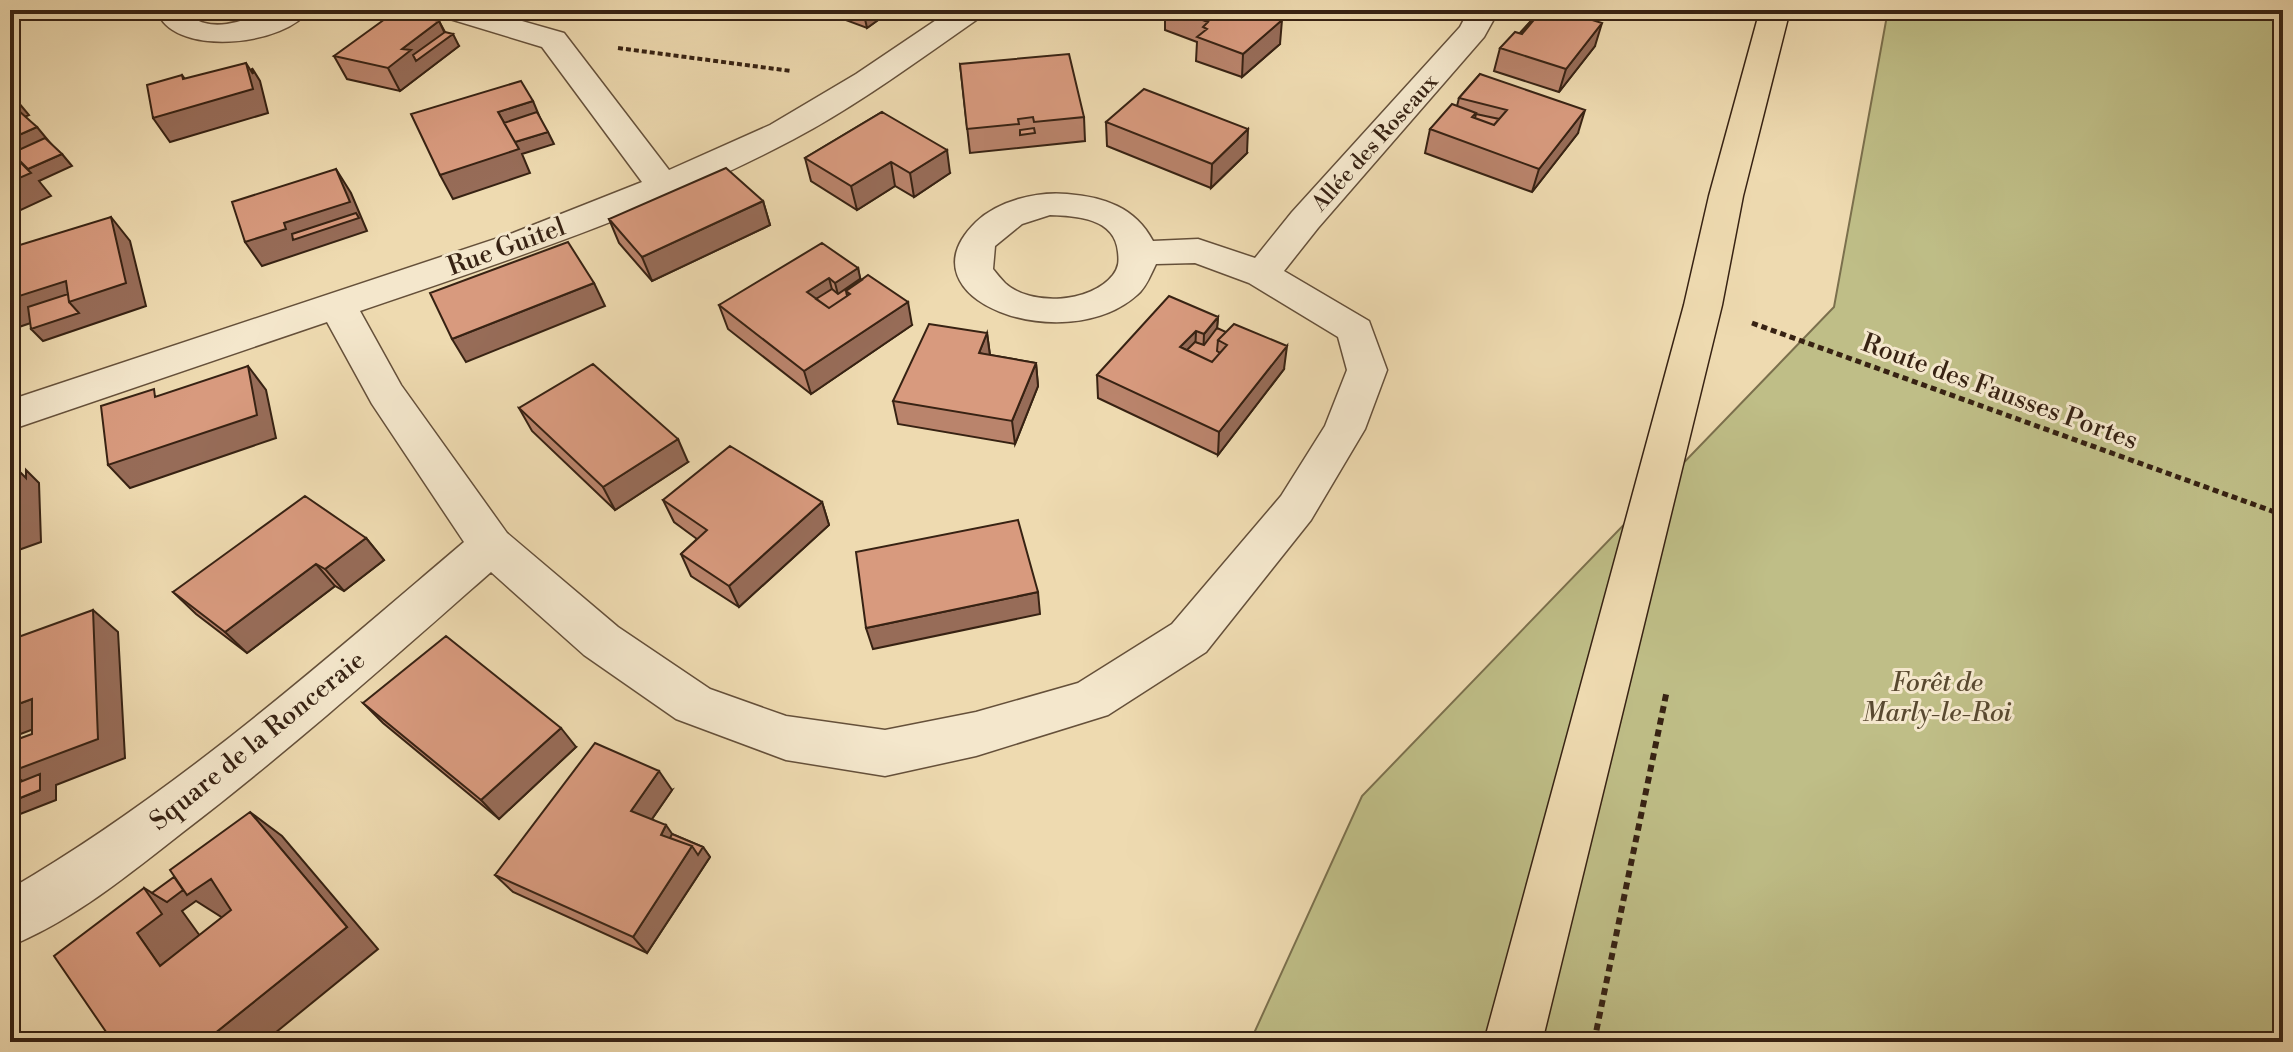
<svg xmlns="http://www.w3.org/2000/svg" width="2293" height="1052" viewBox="0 0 2293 1052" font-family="'Libre Bodoni',serif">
  <rect width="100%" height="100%" fill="#eedab0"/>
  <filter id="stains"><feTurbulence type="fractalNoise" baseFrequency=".0025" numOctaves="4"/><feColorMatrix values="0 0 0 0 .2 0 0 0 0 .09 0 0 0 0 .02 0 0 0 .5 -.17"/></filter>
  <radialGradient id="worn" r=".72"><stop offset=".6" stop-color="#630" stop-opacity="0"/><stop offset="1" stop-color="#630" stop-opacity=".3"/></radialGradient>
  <!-- green -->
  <path fill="#bfbe87" stroke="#7b704d" stroke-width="2" d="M1888,10H2283V1042H1250L1362,796L1834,307Z"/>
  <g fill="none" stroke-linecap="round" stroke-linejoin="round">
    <!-- minor casing -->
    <g stroke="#65503a" stroke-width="3">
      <path id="minor" d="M168,10H199L193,18C217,33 246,19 269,11C281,8 297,10 309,10C286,44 186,56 161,19Z
        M436,10H483L564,33L669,170L770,125L856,74L951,10H986L982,16C920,59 860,104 794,139C656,212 506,261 360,311L401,385L507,533L618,627L710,689L786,716L885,730L976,712L1078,683L1172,624L1281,496L1325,426L1347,370L1338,337L1249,283L1195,263L1156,264C1151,274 1146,288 1137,295C1066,359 896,300 976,222C998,201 1037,191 1067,194C1104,197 1135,207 1153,241L1198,239L1255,258L1292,212L1460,27L1469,10H1499L1484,37L1318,228L1284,271L1369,321L1387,370L1365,429L1311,520L1206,652L1108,715L976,756L885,776L786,760L676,719L584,655L491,572C390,661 290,750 183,832C129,874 74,920 10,946V889C175,793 319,665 464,542L372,404L327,322L10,430V400L513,233L642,182L542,47L440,16ZM1050,215C1077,216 1115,218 1118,252C1119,261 1119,267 1113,275C1091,303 1031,307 1005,283C1001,279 997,274 993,269L995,246L1022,224Z"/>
    </g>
    <!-- major casing -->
    <g stroke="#372213" stroke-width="3">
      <path id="major" d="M1760,10H1790L1743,196L1722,305L1542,1042H1484L1684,305L1709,196Z"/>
    </g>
    <!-- path-far2 -->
    <path stroke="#372213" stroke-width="4" stroke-dasharray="5 3" stroke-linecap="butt" d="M618,48L791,71"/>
    <!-- path-far1 -->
    <path stroke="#372213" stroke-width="5" stroke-dasharray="6 4" stroke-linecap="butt" d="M1752,323L2283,515"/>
    <!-- path -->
    <path stroke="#372213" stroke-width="6" stroke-dasharray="7 5" stroke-linecap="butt" d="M1594,1042L1667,690"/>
    <!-- minor -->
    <use href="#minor" fill="#f4e7cc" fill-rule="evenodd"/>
    <!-- major -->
    <use href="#major" fill="#eedab0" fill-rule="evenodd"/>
  </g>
  <!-- wall -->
  <path fill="#ba846c" stroke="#372213" stroke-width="2" d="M29,10H59L54,13Z
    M707,10H731L722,16Z
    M819,10H892L867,28Z
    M1165,10H1252L1280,44L1242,77L1196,61L1197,42L1165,30Z
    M1542,10H1614L1611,17L1570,13L1595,46L1559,92L1494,71L1500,48L1520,33Z
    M439,21L445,32L459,46L400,91L347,79L334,56Z
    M960,64L1084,117L1085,141L970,153Z
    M1480,74L1578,133L1532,192L1425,153L1430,129L1457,106L1459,98Z
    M882,112L950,173L914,197L895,186L857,210L811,181L805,158Z
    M1106,122L1247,153L1211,188L1107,146Z
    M763,201L770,225L652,281L619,243L609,219Z
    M858,268L860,279L912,325L811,394L728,329L719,305Z
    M1218,317L1217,328L1284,369L1218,455L1098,398L1097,375Z
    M987,333L990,355L1036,363L1038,386L1015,444L898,424L893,401Z
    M519,408L688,462L615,510L532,431Z
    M663,500L822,502L829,525L739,607L691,576L681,554L697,539L674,522Z
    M366,538L384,560L344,591L335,586L247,653L196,614L173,592Z
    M363,703L576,747L499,819L383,723Z
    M672,790L652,819L672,834L703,847L710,857L647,953L513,892L495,875Z"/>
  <!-- shaded-wall -->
  <path fill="#976c58" stroke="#372213" stroke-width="2" fill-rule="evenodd" d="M720,10H731L722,16Z
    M863,10H892L867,28Z
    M1282,20L1280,44L1242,77L1243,54Z
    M439,21L447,38L453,34L459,46L400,91L388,68L402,49Z
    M1602,23L1595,46L1559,92L1566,69Z
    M246,63L253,74L252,68L260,81L268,113L170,142L153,118L182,75L193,90Z
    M533,101L543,125L511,135L498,112Z
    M18,102L29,115L10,123V106Z
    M1585,110L1578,133L1532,192L1539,169Z
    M37,127L56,150L10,153V139Z
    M1248,129L1247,153L1211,188L1212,164Z
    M548,132L554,144L522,154L530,173L453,199L440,175L515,142Z
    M947,150L950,173L914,197L910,173Z
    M62,154L72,166L39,181L51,196L10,215V182L28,169Z
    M891,162L895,186L857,210L851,186Z
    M336,169L351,193L367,231L262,266L245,242L284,223Z
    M763,201L770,225L652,281L642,257Z
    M111,217L130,241L146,306L43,341L31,329L75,308L10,330V299Z
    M858,268L863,291L850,294L846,291L841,306L835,283Z
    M829,278L835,301L821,311L807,292Z
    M594,283L605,306L466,362L452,339Z
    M908,302L912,325L811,394L804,371Z
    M1218,317L1216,340L1203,358L1204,334Z
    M1196,331L1195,354L1180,347Z
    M987,333L990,356L979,353Z
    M1287,346L1284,369L1218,455L1219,432Z
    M1036,363L1038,386L1015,444L1012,421Z
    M248,366L266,390L276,438L130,488L108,465Z
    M678,439L688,462L615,510L603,487Z
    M15,467L26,478V470L39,483L41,542L10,553V522Z
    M822,502L829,525L739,607L729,586Z
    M366,538L384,560L344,591L325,569Z
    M316,564L335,586L247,653L225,632Z
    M1038,592L1040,614L873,649L866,628Z
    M93,610L118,632L125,758L56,785V800L10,818V767L15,770ZM15,776L38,791L15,800Z
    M32,699L60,719L10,738V707Z
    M561,728L576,747L499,819L481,800Z
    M659,771L672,790L645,829L631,811Z
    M250,812L282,836L378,949L264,1042H204L347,927Z
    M666,825L679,844L661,835Z
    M692,846L703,847L710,857L647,953L633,937Z
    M193,863L245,903L223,918L196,901L182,911L200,936L160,966L137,933L144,888L167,902Z"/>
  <!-- building -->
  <path fill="#d89a7e" stroke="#372213" stroke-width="2" d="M1175,10H1252L1282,20L1243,54L1197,37L1207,29L1203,27L1208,22Z
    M1542,10H1560L1602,23L1566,69L1500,48L1515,32L1522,34Z
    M396,11L439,21L402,49L411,50L388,68L334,56Z
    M1537,14L1538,15L1522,34L1520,33Z
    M445,32L453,34L416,61L413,55Z
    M1069,54L1084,117L1034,122L1033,117L1018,119L1019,124L967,129L960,64Z
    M246,63L253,89L153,118L147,85L182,75L183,79Z
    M1480,74L1585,110L1539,169L1430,129L1452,104L1476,113L1472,117L1494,125L1507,110L1459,98Z
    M521,81L533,101L498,112L519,149L440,175L411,114Z
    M1144,89L1248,129L1212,164L1106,122Z
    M10,94L18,102L10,106Z
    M19,111L37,127L10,139V115Z
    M537,112L548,132L515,142L504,123Z
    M882,112L947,150L910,173L891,162L851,186L805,158Z
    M1476,114L1499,119L1494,125L1475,118Z
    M1034,128L1035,133L1020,135V130Z
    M45,138L62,154L28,169L12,153Z
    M10,152L31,173L10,182Z
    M726,168L763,201L642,257L609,219Z
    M336,169L350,202L284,223L286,229L245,242L232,202Z
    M356,213L359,218L293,240L292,234Z
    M111,217L126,283L69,302L66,281L10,299V248Z
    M568,242L594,283L452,339L430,293Z
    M822,243L858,268L835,283L829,278L807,292L829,308L850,294L846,291L868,275L908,302L804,371L719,305Z
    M860,279L862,280L846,291L847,296L829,308L816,299L832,289L838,294Z
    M68,294L69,302L79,313L31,329L28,307Z
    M1169,296L1218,317L1204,334L1196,331L1180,347L1212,362L1227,345L1218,340L1234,324L1287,346L1219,432L1097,375Z
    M929,324L987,333L979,353L1036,363L1012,421L893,401Z
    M1217,328L1226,332L1218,340L1217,351L1220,353L1212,362L1187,350L1195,342L1204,345Z
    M593,364L678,439L603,487L519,408Z
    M248,366L257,415L108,465L101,406L154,389L155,397Z
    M730,446L822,502L729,586L681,554L707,530L663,500Z
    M15,467V520L10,522V469Z
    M305,496L366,538L325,569L316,564L225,632L173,592Z
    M1018,520L1038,592L866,628L856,552Z
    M93,610L98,739L10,772V742L32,734V699L10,707V640Z
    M446,636L561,728L481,800L363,703Z
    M595,743L659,771L631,811L666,825L661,835L692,846L633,937L495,875Z
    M40,774V790L10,802V786Z
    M250,812L347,927L204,1042H113L54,956L144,888L162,914L137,933L160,966L231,910L211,879L187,895L170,870Z
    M672,834L703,847L698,855L692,846L670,838Z
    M174,877L183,890L167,902L152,893Z"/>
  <g text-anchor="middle" stroke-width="6" stroke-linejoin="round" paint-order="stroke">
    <!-- far-street labels -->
    <g font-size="22" fill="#372213" stroke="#f4e7cc">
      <text transform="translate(1374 142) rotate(-48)" y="8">Allée des Roseaux</text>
    </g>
    <!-- street labels -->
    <g font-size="26" fill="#372213" stroke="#f4e7cc">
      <text transform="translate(506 246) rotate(-20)" y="9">Rue Guitel</text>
      <text transform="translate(2000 391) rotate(20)" y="9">Route des Fausses Portes</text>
      <text transform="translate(257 740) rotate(-39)" y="9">Square de la Ronceraie</text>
    </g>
    <!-- park labels -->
    <g font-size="26" font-style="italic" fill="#594930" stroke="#f4e7cc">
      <text x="1937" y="691">Forêt de<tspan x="1937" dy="30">Marly-le-Roi</tspan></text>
    </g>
  </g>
  <!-- margin -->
  <rect width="2293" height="1052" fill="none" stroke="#eedab0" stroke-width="40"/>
  <rect x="12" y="12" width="2269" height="1028" fill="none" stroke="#372213" stroke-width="4"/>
  <rect x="20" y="20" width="2253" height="1012" fill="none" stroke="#372213" stroke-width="2"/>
  <rect width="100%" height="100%" filter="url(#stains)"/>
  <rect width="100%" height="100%" fill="url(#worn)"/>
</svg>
